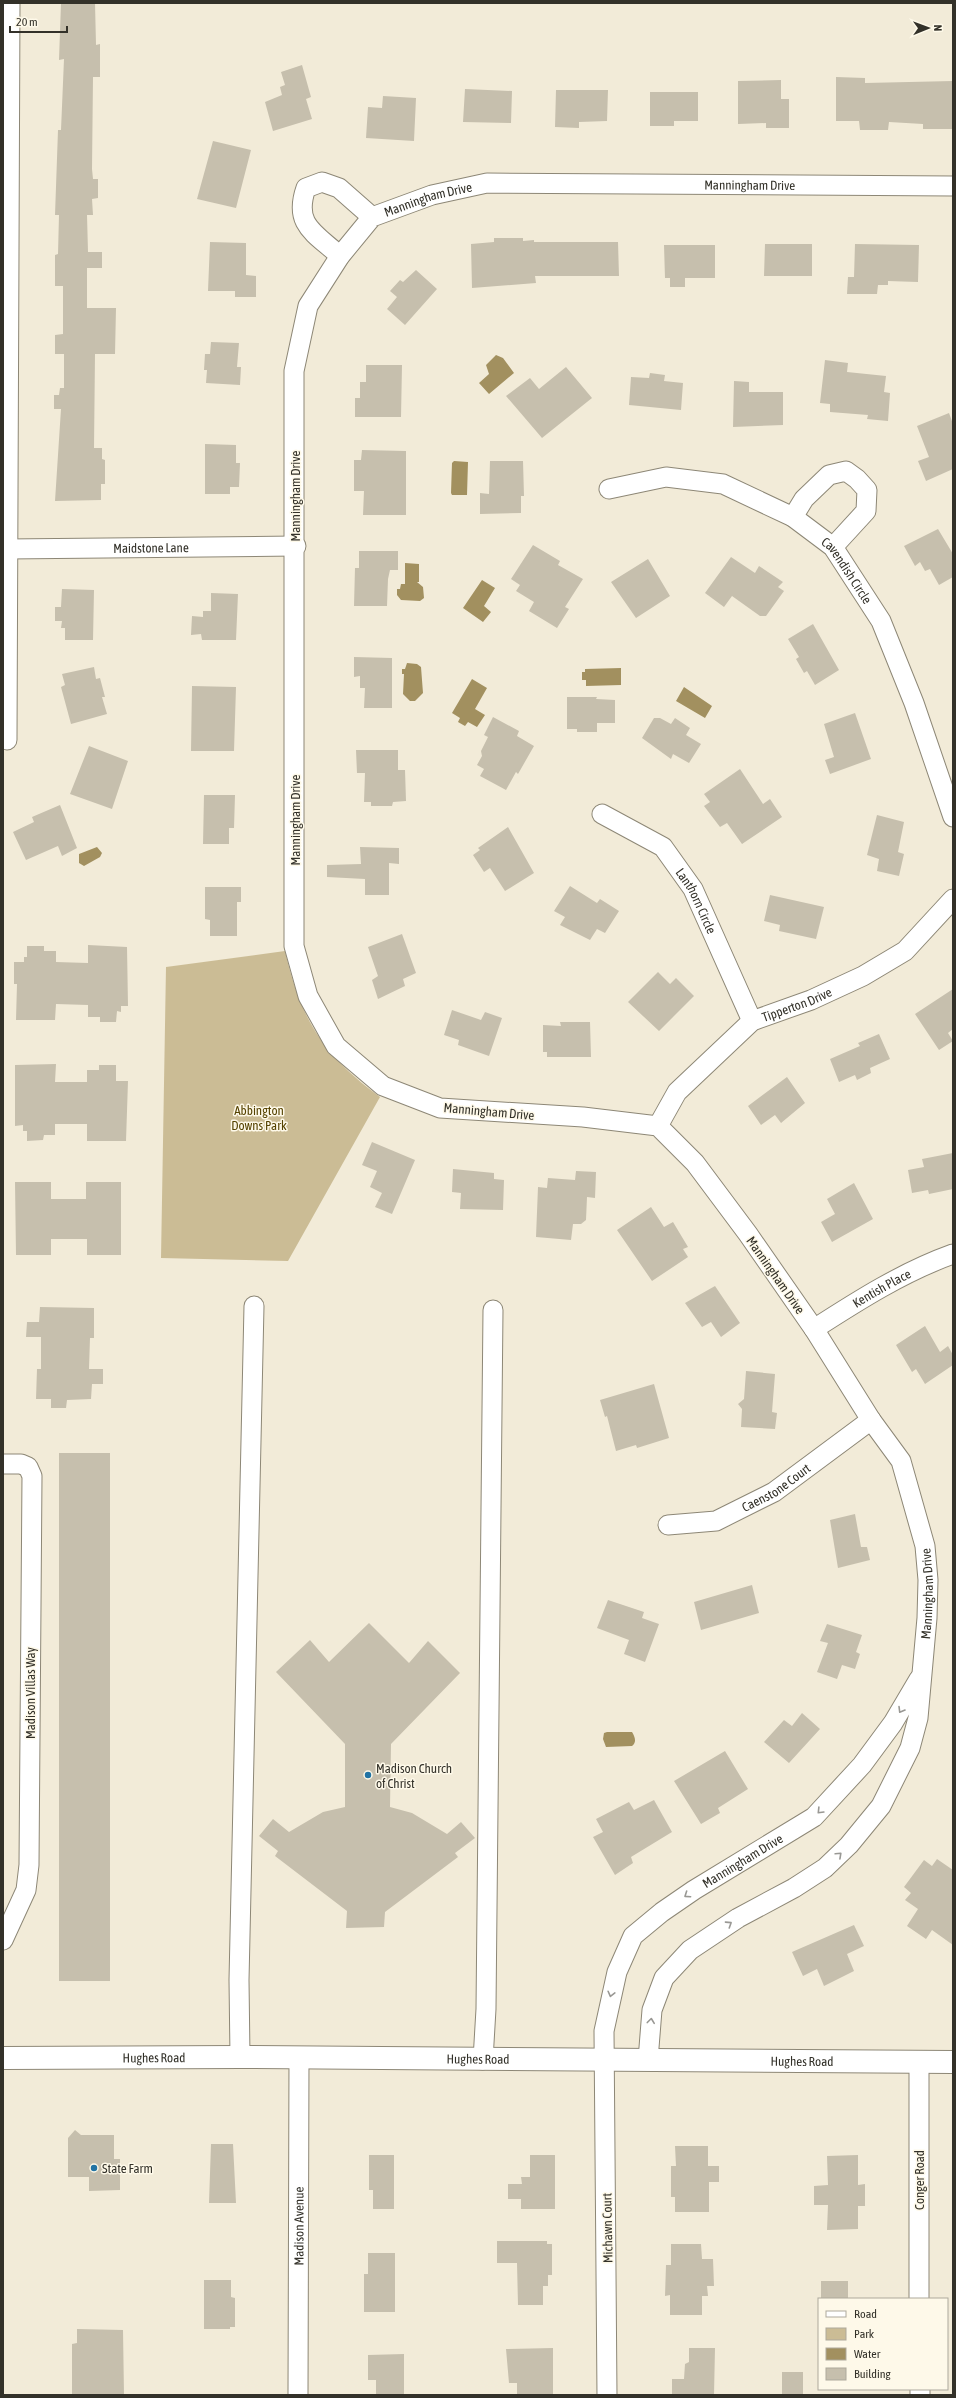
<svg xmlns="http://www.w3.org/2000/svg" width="956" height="2398" viewBox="0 0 956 2398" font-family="'Asap Condensed',sans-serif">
  <rect width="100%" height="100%" fill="#f2ebd8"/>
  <!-- green -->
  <path fill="#cbbc95" d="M285,951C301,1020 323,1055 380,1097L288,1261L161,1258L166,967Z"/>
  <!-- water -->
  <path fill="#a2905f" d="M496,355L503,358L514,373L489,394L479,383L489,374L486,365Z
    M454,461L468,462L467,495H452L451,493L452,463Z
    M405,563L419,564V582H417L423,587L424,598L420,601L401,600L397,595V589H400L401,584H405Z
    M482,580L495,588L484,606L491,612L483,622L463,608Z
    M407,663L417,664L421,667L423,693L415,701H410L403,694L404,674H402V669H405Z
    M621,668V685L586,686V680H582V672H585V669Z
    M472,679L487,688L475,709L485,715L477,727L468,722L465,726L458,722L460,718L452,713Z
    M684,687L712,706L705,718L676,701Z
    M97,847L102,853L100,857L84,866L79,863V854Z
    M607,1732H632C635,1737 637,1742 632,1746L606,1747L603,1739L604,1733Z"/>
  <!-- building -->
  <path fill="#c6bfad" d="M61,3H95L96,45L100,44V77H93L92,169L93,179H98V198L92,199L93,215H87L88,252H102V268H87V308H116L115,354H95L94,448H102V459L105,460V484H101V500L55,501L61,409H54V395H59L60,388H64V354H55V335L63,334V286H55V255L58,254L59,215H55L58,130H61L64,59L59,60Z
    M302,65L311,97L306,99L312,119L273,131L265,102L282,95L280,87L285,85L281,72Z
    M836,77L865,78V83L953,81V129H923V124L889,122L888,130H860L859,121H836Z
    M781,80V99H789V128H766V123L738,124V81Z
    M465,89L512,91L511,123L463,122Z
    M556,90H608L607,121L579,122V128L555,127Z
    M650,92H698V121H674V126H650Z
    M383,96L416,98L414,141L366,138L368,107L382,108Z
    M213,141L251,150L236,208L197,199Z
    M494,238H523V241L534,240V242H618L619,276H535L536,283L472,288L471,244L494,242Z
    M210,242L246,243V275L256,276V297H235V291H208Z
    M765,244H812V276H764Z
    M855,244L919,245L918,282L888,281V285H878L877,294H847L848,277H854Z
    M664,245H715V278H685V287H670V278H665Z
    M416,270L437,289L405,325L387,309L397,297L390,291L400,280L403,282Z
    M211,342L239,343L237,367H241L240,385L206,383L207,370H204L205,354H210Z
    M825,360L848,363L847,372L886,376L884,392L890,393L888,421L867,419L868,415L830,412V404L820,403Z
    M366,365H402L401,417H355V398H360V382H366Z
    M566,367L592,398L542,438L506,396L530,378L539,389Z
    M650,373L665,375L664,381L683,383L681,410L629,405L631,377L649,378Z
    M734,381L749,382V392H783V425L733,427Z
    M949,413L953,424V469L926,481L918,461L929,457L917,426Z
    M205,444L236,445V463H240L239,487H230V494H205Z
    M362,450L406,451V515H363L364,491H354V460H361Z
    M490,461H523L524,496H521V513L480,514V493L489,494Z
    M938,529L953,554V577L939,585L930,569L925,571L920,562L915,566L904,546Z
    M533,545L560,561L558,565L583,579L565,607L569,609L557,628L529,611L534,602L516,591L520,585L511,579Z
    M359,551H398V570H390L388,579L387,606H354L355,568H359Z
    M731,557L755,573L759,566L783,582L778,587L784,591L766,616H760L732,596L724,607L705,593Z
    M648,559L670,596L636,618L611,582Z
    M62,589L94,590L93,640H65V628H61L62,621H55V607H61Z
    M211,593L238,594L236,640H202L201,634L191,635L192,616L203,617V611H211Z
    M813,624L839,670L815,685L807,671L804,673L796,659L799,657L788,639Z
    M354,657L392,658V708H364L365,688H360V676L354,677Z
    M94,667L96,679L100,678L105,697H102L107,714L71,724L61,687L65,685L62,674Z
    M192,686L236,687L234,751H191Z
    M567,697H597L596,699L615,700V723H597V732H577V729H567Z
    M855,713L871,759L830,774L825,760L834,757L824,724Z
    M493,717L519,731L517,736L534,746L518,774L516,772L506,790L480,776L484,769L477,765L482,756L481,751L488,737L484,735Z
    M654,718H660L671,724L675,718L690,728L686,735L701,744L689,763L673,754L671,759L642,738Z
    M89,746L128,761L112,809L70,794Z
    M356,750H398V770H405L406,801L393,802L392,806H371V802H364L365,773H357Z
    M740,769L763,804L770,799L782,817L742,844L727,823L720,827L704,806L710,802L704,794Z
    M204,795H235L234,828H229V844H203Z
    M60,805L77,848L62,856L58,846L26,860L13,832L34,822L32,817Z
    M877,815L904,822L898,852L904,854L899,876L877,871L879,859L867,855Z
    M508,827L534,873L505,891L490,868L484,872L473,855L480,850L478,848Z
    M360,847L399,848V864L389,863V895H365V879L327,877V865L361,864Z
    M570,886L597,903L600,899L619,911L605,933L597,929L590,940L560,925L565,917L554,911Z
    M205,887H241V902H237V936H210V920L205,919Z
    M770,895L824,907L816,939L779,931L780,925L764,921Z
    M402,934L416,973L403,979L405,986L378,999L372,980L378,976L368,947Z
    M88,945L127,947L128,1006H121V1012L117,1011L116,1022H100V1017H88V1005L56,1004L55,1020H16L17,984H14V962H24V957H27V946H44V951H56V962L88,963Z
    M658,972L670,984L676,978L694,996L659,1031L628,1002Z
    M953,989V1029L948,1033L953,1041L939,1050L915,1014Z
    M452,1010L481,1020L485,1012L502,1018L489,1056L458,1045L459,1040L444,1035Z
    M560,1022H590L591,1057H547V1052H543V1025L561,1026Z
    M879,1034L890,1059L870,1068L871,1073L857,1080L855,1075L839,1082L830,1059L860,1046L858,1043Z
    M56,1064L55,1082H87V1070H99V1065H116V1081H128L126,1141H87V1124H55V1135H44L43,1140L27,1141V1131H23V1125L15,1126V1065Z
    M787,1077L805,1103L781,1123L775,1115L761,1125L748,1106Z
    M372,1142L415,1160L392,1214L375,1207L382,1193L370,1187L377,1171L362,1165Z
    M953,1153V1189L929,1194L928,1190L912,1193L908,1170L924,1167L922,1159Z
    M453,1169L494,1173V1179L504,1180L503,1210L460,1209L461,1193L452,1192Z
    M576,1171L596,1172L595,1198L587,1197L586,1220L581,1224H573L571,1240L536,1237L538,1187L547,1188L548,1178L575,1180Z
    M15,1182H51V1199H86V1182H121V1255H87V1239H51V1255H16Z
    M854,1183L873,1219L832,1242L821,1222L835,1214L827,1199Z
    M651,1207L664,1227L673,1222L688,1247L683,1249L688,1257L652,1281L617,1230Z
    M715,1286L740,1323L721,1337L711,1322L702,1327L685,1303Z
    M40,1307L94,1308V1338H90L89,1369H103V1384H92L91,1399L67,1400L66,1408H51V1399H36L37,1369H41V1337H26L27,1322H39Z
    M925,1326L940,1352L948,1346L953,1355V1365L925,1384L916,1369L912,1372L896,1345Z
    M746,1371L775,1374L772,1412L777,1413L775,1429L741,1427L742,1409L738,1404L744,1399Z
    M654,1384L669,1438L637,1448L636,1445L616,1451L607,1416L605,1417L600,1400Z
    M59,1453H110V1981H59Z
    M855,1514L861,1547H867L870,1560L838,1568L830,1520Z
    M752,1585L759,1613L701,1630L694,1602Z
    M608,1600L644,1612L642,1618L659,1624L645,1662L624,1654L629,1640L597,1628Z
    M369,1623L409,1663L428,1641L460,1673L391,1744L390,1807L412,1813L447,1834L461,1822L475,1838L455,1853L458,1857L385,1912L384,1927L346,1928L347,1911L275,1856L278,1851L259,1836L273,1819L289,1832L323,1812L345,1807V1744L276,1672L310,1640L329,1662Z
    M827,1624L862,1635L856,1652L860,1654L855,1669L842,1665L837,1679L817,1672L828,1643L820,1641Z
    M802,1713L820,1729L789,1763L764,1742L784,1720L792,1726Z
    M725,1751L748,1789L718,1808L720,1813L701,1824L674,1781Z
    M654,1800L672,1832L631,1857L633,1863L615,1875L593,1837L603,1832L596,1819L629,1802L634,1810Z
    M937,1859L953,1870V1945L932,1930L926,1939L907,1926L918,1909L905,1900L911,1893L904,1887L924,1860L932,1866Z
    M854,1925L864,1946L847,1954L854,1971L824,1986L817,1969L803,1976L792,1952Z
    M75,2130L81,2135H114V2159H120V2190L89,2191V2177H68V2138Z
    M211,2144H233L236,2203H209Z
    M675,2146H708V2166H719V2182H709V2212H675V2197H671V2166H676Z
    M369,2155H394V2209H373V2190H369Z
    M530,2155H555V2209H521V2199H508V2184H522L521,2177H530Z
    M858,2155V2185L865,2184V2206H858V2229L827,2230L828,2205H814V2186L828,2185L827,2156Z
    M497,2241H547V2244H552V2275H548V2286H543V2305H518L517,2263H497Z
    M671,2244H701L702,2259H713L714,2286H707L708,2296H702V2315H670V2295L665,2296L666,2265H671Z
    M368,2253H395V2312H364V2274H368Z
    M204,2280H231V2297L235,2298V2327H230V2329H204Z
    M821,2281H848V2299H821Z
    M77,2329L123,2330L124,2395H72V2344L77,2343Z
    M553,2348V2395L517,2394V2383H509L506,2349Z
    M689,2348H715L714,2395H672V2379H684L685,2364L689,2362Z
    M404,2354V2395H376V2380H368V2355Z
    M782,2372H803V2395H782Z"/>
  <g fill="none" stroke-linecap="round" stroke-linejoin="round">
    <!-- minor casing -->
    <g stroke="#8d8776" stroke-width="21">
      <g id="minor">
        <path d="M340,256C315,233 293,225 306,188L322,182L339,188L372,217"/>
        <path id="s1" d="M609,489L666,477L723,484L793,517L833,547L881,621L914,703L953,817"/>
        <path d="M793,517L804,499L829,475L846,471L857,479L867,490L866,511L833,547"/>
        <path id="s2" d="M7,549L296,546"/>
        <path d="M7,740L10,3"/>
        <path id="s3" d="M602,814L663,847L693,889L752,1021"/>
        <path id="s4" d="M658,1126L677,1092L752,1021L811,1000L863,976L905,951L953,899"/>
        <path id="s5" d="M814,1329C859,1300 903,1272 953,1254"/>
        <path d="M3,1464H21L28,1467L32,1476L29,1865L26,1890L3,1940"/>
        <path id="s6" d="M668,1525L716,1521L774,1492L871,1420"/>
        <path d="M240,2057L239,1980L254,1306"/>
        <path d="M483,2060L486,2009L493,1310"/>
        <path id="s7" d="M648,2060L652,2010L664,1978L690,1950L738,1918L794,1888L825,1868L849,1845L881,1806L910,1748L918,1718L927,1618L928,1580L925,1546L901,1461L871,1420L814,1329L748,1234L695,1163L658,1126L583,1117L440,1108L383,1086L336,1046L308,996L294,946V371L308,306L340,256L372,217L432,195L487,183L953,186"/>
        <path d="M919,2062V2299"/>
        <path d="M920,2389V2395"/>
        <path id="s8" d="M298,2395L299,2057"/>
        <path id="s9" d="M607,2395L604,2031L617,1972L633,1936L662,1912L694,1890L814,1817L862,1765L893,1723L919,1679"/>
      </g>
    </g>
    <!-- major casing -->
    <g stroke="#8d8776" stroke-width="24">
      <g id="major">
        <path id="s10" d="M3,2058L240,2057L953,2062"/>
      </g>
    </g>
    <!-- minor -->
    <use href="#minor" stroke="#fff" stroke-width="19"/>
    <!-- major -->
    <use href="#major" stroke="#fff" stroke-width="22"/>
  </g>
  <!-- one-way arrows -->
  <defs><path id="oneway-chevron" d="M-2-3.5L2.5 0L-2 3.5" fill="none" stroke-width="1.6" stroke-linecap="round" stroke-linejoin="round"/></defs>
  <g stroke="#999894">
    <use href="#oneway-chevron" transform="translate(901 1710) rotate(121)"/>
    <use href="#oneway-chevron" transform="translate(820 1811) rotate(134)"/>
    <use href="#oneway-chevron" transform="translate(839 1855) rotate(-43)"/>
    <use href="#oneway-chevron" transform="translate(687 1895) rotate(146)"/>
    <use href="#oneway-chevron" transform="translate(729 1924) rotate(-33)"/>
    <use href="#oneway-chevron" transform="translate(611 1994) rotate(104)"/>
    <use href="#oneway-chevron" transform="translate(651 2021) rotate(-83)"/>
  </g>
  <!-- markers -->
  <g fill="#2173a4" stroke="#fef9e9" stroke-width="1.5">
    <circle cx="368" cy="1775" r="4"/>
    <circle cx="94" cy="2168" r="4"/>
  </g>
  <g text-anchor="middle" stroke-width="3" stroke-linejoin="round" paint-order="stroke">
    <!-- street labels -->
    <g font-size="13" fill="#333129" stroke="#fef9e9">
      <text dy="5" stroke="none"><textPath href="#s7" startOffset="2721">Manningham Drive</textPath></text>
      <text dy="5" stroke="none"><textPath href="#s7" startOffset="2397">Manningham Drive</textPath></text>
      <text transform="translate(295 496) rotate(-90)" y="5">Manningham Drive</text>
      <text dy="5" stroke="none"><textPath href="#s2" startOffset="144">Maidstone Lane</textPath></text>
      <text dy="5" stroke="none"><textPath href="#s1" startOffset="270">Cavendish Circle</textPath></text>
      <text transform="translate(295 820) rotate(-90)" y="5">Manningham Drive</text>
      <text dy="5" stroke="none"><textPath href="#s3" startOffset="133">Lanthorn Circle</textPath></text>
      <text dy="5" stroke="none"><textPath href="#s4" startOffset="190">Tipperton Drive</textPath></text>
      <text transform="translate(489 1111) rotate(5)" y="5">Manningham Drive</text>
      <text transform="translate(776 1275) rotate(55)" y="5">Manningham Drive</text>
      <text dy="5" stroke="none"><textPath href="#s5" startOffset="79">Kentish Place</textPath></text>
      <text dy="5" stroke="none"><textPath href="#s6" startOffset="117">Caenstone Court</textPath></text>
      <text dy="5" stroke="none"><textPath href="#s7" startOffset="585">Manningham Drive</textPath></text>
      <text transform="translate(30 1693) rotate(-90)" y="5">Madison Villas Way</text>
      <text dy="5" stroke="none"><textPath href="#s9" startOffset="597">Manningham Drive</textPath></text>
      <text dy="5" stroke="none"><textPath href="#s10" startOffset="151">Hughes Road</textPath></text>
      <text dy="5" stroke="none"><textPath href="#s10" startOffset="475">Hughes Road</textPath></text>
      <text dy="5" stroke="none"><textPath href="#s10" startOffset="799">Hughes Road</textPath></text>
      <text transform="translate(919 2180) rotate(-90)" y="5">Conger Road</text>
      <text dy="5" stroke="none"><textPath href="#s8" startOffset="169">Madison Avenue</textPath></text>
      <text transform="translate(607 2228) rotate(-91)" y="5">Michawn Court</text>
    </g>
    <!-- park labels -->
    <g font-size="13" fill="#554200" stroke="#fef9e9">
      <text x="259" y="1115">Abbington<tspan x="259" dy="15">Downs Park</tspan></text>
    </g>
    <!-- poi labels -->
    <g font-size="13" fill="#333129" stroke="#fef9e9" text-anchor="start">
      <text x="376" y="1773">Madison Church<tspan x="376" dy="15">of Christ</tspan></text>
      <text x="102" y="2173">State Farm</text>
    </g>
  </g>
  <!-- border -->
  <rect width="956" height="2398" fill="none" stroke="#333129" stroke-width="8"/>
  <!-- legend -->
  <rect x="818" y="2298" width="130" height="92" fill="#fef9e9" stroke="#ada99c"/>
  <rect x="826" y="2311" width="20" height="6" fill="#ffffff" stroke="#ada99c"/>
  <text x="854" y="2318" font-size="12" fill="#333129">Road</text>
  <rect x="826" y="2328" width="20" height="12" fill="#cbbc95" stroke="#ada99c"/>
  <text x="854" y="2338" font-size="12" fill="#333129">Park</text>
  <rect x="826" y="2348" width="20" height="12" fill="#a2905f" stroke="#ada99c"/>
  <text x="854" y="2358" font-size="12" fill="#333129">Water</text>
  <rect x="826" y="2368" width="20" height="12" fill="#c6bfad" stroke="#ada99c"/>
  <text x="854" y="2378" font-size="12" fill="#333129">Building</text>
  <!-- north arrow -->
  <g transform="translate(928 28) rotate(89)" stroke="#fef9e9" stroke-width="3" paint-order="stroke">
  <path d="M0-3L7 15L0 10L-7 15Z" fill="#333129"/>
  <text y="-6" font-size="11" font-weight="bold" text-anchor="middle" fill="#333129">N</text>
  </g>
  <!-- scale -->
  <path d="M10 26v6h57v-6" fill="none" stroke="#333129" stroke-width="2"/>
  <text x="16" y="26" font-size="12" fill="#333129" stroke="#fef9e9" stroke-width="3" paint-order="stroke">20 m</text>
</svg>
